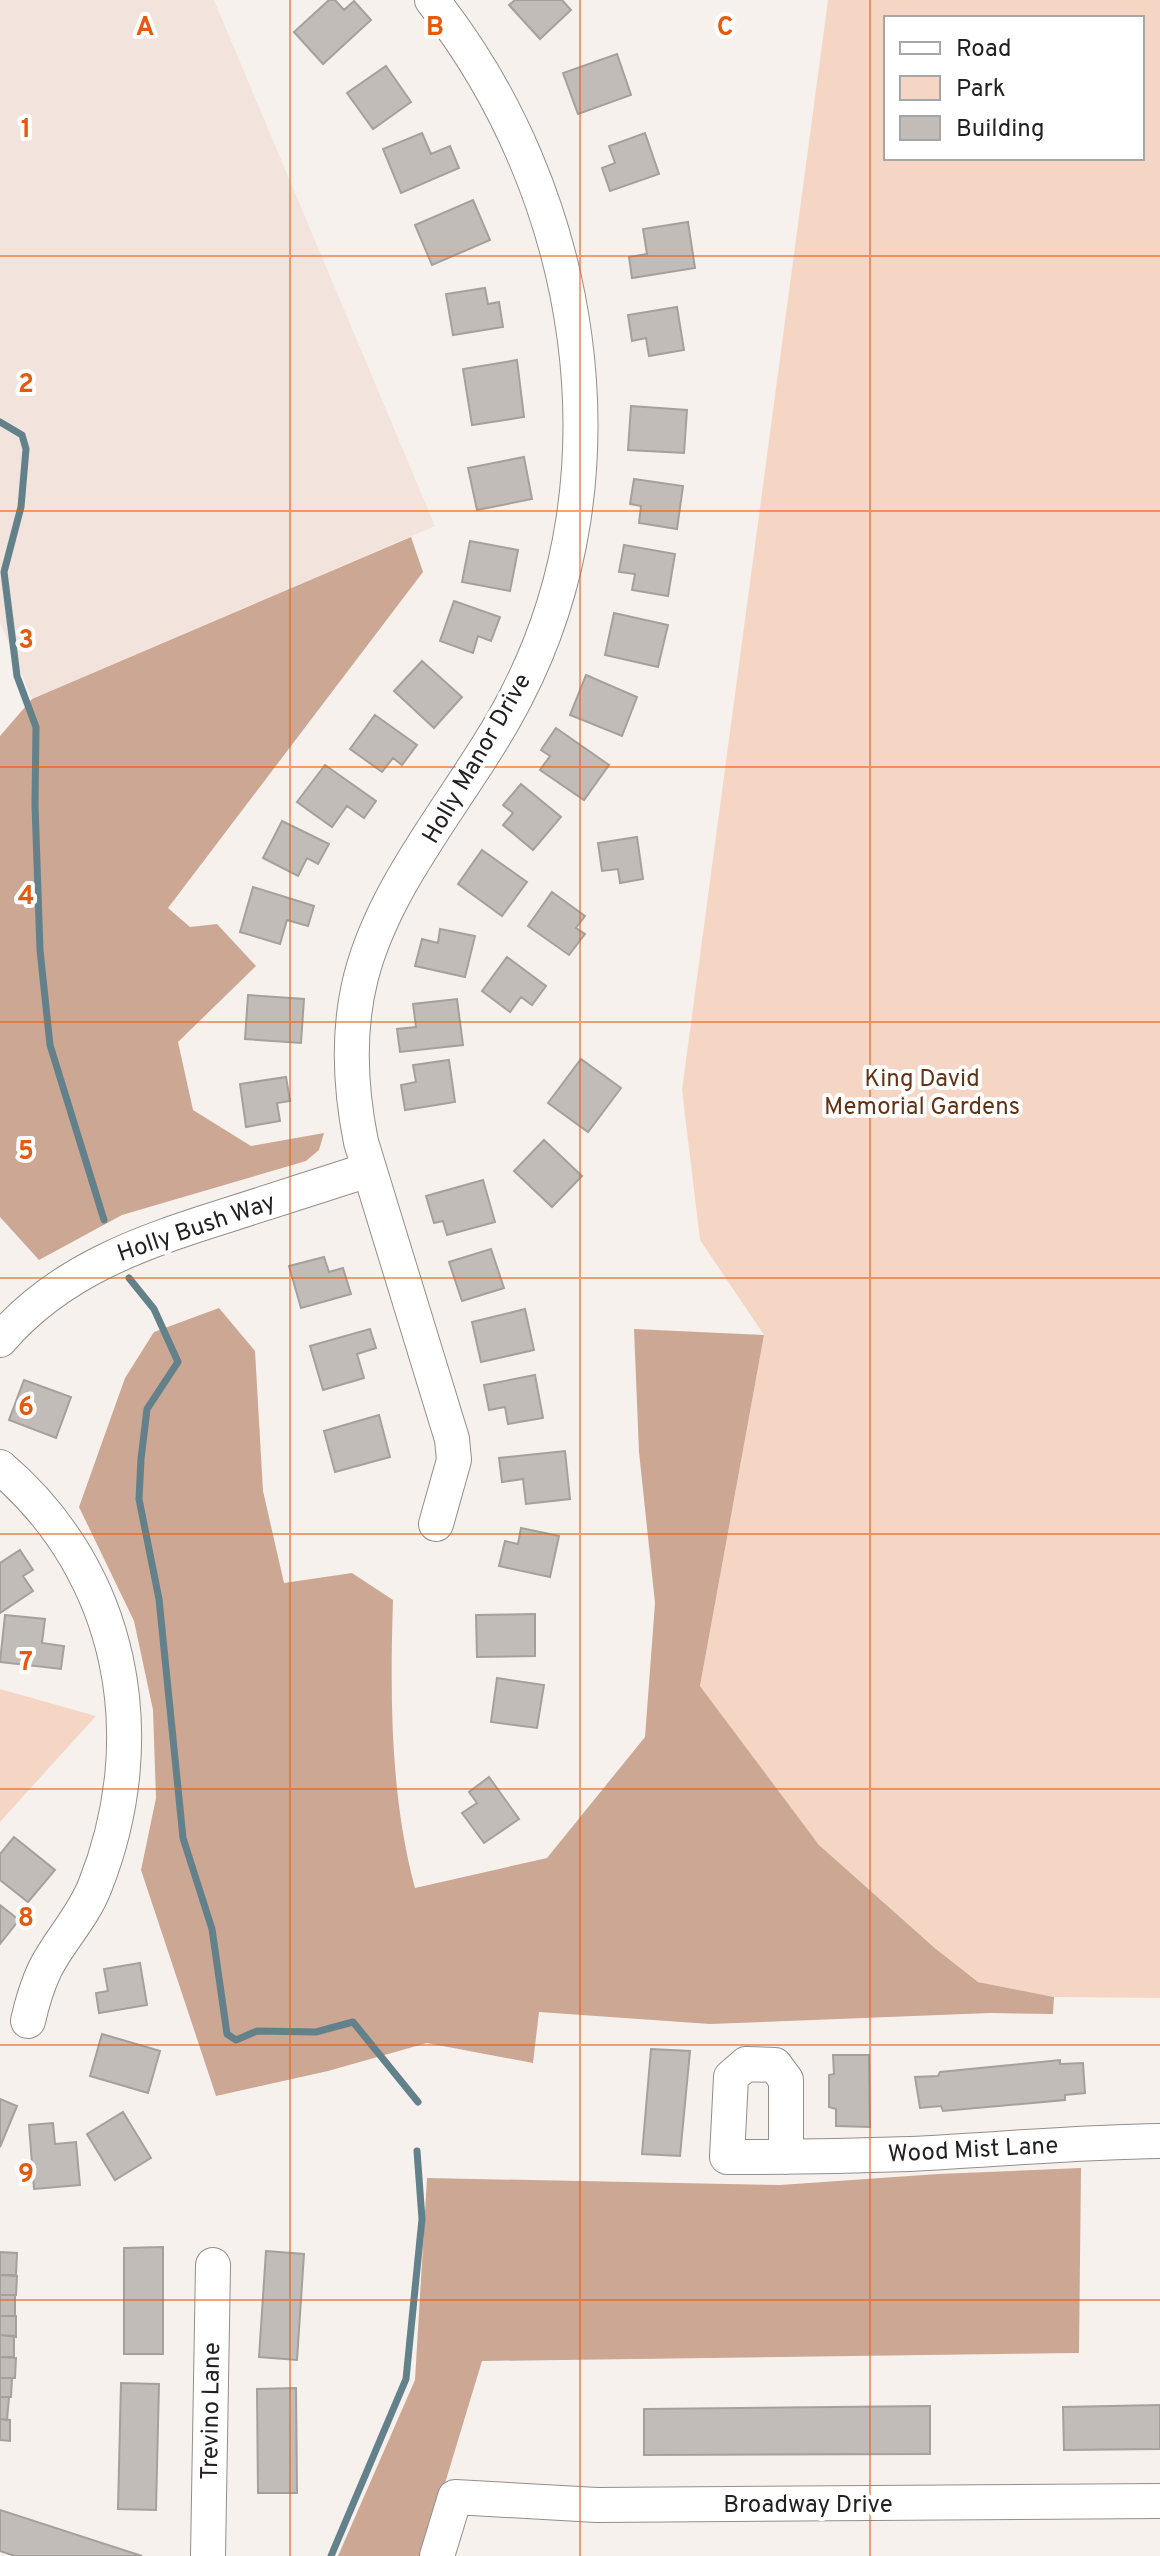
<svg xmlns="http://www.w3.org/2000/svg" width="1160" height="2556" viewBox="0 0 1160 2556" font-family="Overpass,sans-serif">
  <rect width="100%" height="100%" fill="#f7f1ee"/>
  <!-- built -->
  <path fill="#f2e4dd" d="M0,0H214L435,526L32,699L0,622Z"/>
  <!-- green -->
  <path fill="#f5d6c5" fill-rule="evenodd" d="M828,0H1160V1998L1054,1997L978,1982L941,1953L819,1845L700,1686L764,1335L700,1240L682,1090ZM886,18H1142V158H886Z
    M0,1689L96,1716L0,1822Z"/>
  <!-- forest -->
  <path fill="#cca793" d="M411,537L423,572L168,908L190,927L217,924L256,966L178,1042L193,1110L251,1146L324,1133L319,1150L306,1161L122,1215L39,1260L0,1217V736L32,699Z
    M219,1308L255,1351L263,1491L284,1583L352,1573L393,1600C390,1696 390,1795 415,1888L547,1858L645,1737L655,1603L639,1452L634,1329L764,1335L700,1686L819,1845L936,1949L978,1982L1054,1997L1053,2014L990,2013L710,2024L539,2012L533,2063L427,2043L328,2071L216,2096L141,1870L156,1798L153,1710L134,1621L79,1507L125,1378L154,1332Z
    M1081,2168L1079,2353L482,2361L423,2556H338L415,2380L427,2178L780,2185L938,2174Z"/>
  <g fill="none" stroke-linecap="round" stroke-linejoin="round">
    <!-- stream -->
    <path stroke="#63818b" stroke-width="7" d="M0,422L22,435L26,449L21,507L4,572L17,676L36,727L35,805L40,950L50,1045L104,1220
      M129,1278L154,1309L178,1362L147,1409L141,1459L139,1499L159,1599L183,1838L212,1929L227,2034L236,2040L257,2031L316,2032L353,2022L418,2102
      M331,2556L406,2379L422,2219L417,2151"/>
  </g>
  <!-- building -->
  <path fill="#c2bcb9" stroke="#a6a09d" stroke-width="2" d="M329,0H335L344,10L354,1L371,20L323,64L294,32Z
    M515,0H562L571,10L540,39L509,5Z
    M617,54L631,95L578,114L563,73Z
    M386,66L411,102L373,129L347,93Z
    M422,133L431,154L450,146L459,168L401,193L383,149Z
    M645,133L659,174L610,191L602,168L615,163L609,146Z
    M473,200L490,240L432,265L415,225Z
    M688,222L695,268L632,278L629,257L647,254L643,229Z
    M485,288L488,304L499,302L503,327L453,335L446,294Z
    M677,307L684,350L649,356L646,338L632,341L628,315Z
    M517,360L524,417L472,425L463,369Z
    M631,406L687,410L684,453L628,450Z
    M524,457L532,499L477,510L468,468Z
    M634,479L683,486L677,529L639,523L641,506L630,504Z
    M470,541L518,550L510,591L462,582Z
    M624,545L675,554L668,596L632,590L635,574L619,572Z
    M454,601L500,617L491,641L478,636L473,653L440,641Z
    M614,613L668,625L658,667L605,655Z
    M422,661L462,697L434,728L394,691Z
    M586,675L637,697L622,736L570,715Z
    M375,715L417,745L402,765L393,758L382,772L350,749Z
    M556,728L609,765L584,800L540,770L550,756L541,750Z
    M325,765L376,801L364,818L347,806L332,827L297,802Z
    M521,784L561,817L533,850L503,825L513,813L503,805Z
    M282,821L329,844L318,864L307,858L298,876L263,858Z
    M637,837L643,879L620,883L618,869L602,871L598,843Z
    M482,850L527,882L502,916L458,884Z
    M253,887L314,906L308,926L287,920L280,944L240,932Z
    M552,892L585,916L576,928L585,934L569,955L528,926Z
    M440,929L475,936L465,977L415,966L422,939L438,943Z
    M507,957L546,986L532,1005L521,997L510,1012L482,991Z
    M248,995L304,999L301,1043L245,1039Z
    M457,999L463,1045L400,1052L397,1029L416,1027L413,1004Z
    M581,1059L621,1088L588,1132L548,1103Z
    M449,1060L455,1102L405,1110L401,1085L416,1082L413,1065Z
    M286,1077L290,1101L277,1103L280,1121L246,1127L240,1084Z
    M544,1140L582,1176L552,1207L514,1171Z
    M483,1180L495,1222L447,1235L443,1221L434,1223L426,1196Z
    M491,1249L504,1288L462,1301L449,1262Z
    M324,1257L329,1272L343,1268L351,1294L301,1308L289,1266Z
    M525,1309L534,1350L481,1362L472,1322Z
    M370,1329L376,1348L357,1354L364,1378L323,1390L310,1346Z
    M535,1375L543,1418L508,1424L505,1407L489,1410L484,1385Z
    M24,1380L71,1397L56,1438L9,1420Z
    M379,1415L390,1457L335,1472L324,1431Z
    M565,1451L570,1499L526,1504L523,1479L502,1482L499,1458Z
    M521,1528L559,1536L550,1577L499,1566L505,1541L518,1544Z
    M20,1550L33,1570L23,1576L33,1591L0,1613V1563Z
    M535,1614V1656L477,1657L476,1615Z
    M5,1615L45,1619L42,1643L64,1646L61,1669L0,1662Z
    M497,1678L544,1685L537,1728L491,1722Z
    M489,1777L519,1819L484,1843L462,1813L477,1803L469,1792Z
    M14,1837L55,1870L28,1902L0,1880V1854Z
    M0,1905L19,1920L0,1944Z
    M140,1963L147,2005L99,2013L96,1993L108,1991L104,1969Z
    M102,2034L160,2051L148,2093L90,2076Z
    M651,2049L690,2051L680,2156L642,2154Z
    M833,2055H869L870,2127L836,2126V2109L829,2107V2075L834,2074Z
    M1060,2060V2064L1083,2063L1085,2093L1065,2095V2100L943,2111L941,2106L920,2108L915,2077L938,2076L940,2072Z
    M0,2099L17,2106L0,2147Z
    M123,2112L151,2158L115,2180L87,2134Z
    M53,2123L55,2144L76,2142L80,2185L34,2189L29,2125Z
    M163,2247V2354H124V2248Z
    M266,2251L304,2254L297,2360L259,2357Z
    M0,2252L17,2253L16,2275H0Z
    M0,2275L17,2276L16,2295H0Z
    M0,2295H15V2316H0Z
    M0,2316H16V2337L0,2335Z
    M0,2335L14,2336V2357H0Z
    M0,2357L16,2358L15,2378H0Z
    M0,2378H12L11,2397H0Z
    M121,2383L159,2384L156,2510L118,2509Z
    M296,2388L297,2493H258L257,2389Z
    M0,2397H9L7,2420L0,2419Z
    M1160,2405V2449L1064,2450L1063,2407Z
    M930,2406V2454L644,2455V2409Z
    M0,2419L10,2420V2441L0,2440Z
    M0,2510L142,2556H15L0,2551Z"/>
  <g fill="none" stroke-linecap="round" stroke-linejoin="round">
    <!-- minor casing -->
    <g stroke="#948e8b" stroke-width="36">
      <path id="minor" d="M432,0C584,192 632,474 516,697C469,789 387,876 361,977C347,1032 350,1087 361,1142L452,1439L454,1460L436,1524
        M0,1340C60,1270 142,1242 228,1215C275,1200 321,1185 368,1170
        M0,1467C124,1573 154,1737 95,1886C83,1917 59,1941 45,1969C37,1986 32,2003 28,2021
        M786,2157V2080L775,2065L746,2064L731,2077L727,2157C788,2157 849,2156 910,2154C993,2150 1076,2142 1160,2141
        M208,2556L213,2265
        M437,2556L455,2497L597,2505L1160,2501"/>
    </g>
    <!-- minor -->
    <use href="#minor" stroke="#fff" stroke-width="34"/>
  </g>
  <!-- grid -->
  <path fill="none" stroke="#e8590c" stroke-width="2" stroke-opacity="0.55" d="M290,0V2556M580,0V2556M870,0V2556M0,256H1160M0,511H1160M0,767H1160M0,1022H1160M0,1278H1160M0,1534H1160M0,1789H1160M0,2045H1160M0,2300H1160"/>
  <g text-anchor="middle" stroke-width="8" stroke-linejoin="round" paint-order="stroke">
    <!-- street labels -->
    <g font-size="24" fill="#232120" stroke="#fff">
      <text transform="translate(476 758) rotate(-60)" y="8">Holly Manor Drive</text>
      <text transform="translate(196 1227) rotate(-19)" y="8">Holly Bush Way</text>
      <text transform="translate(973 2149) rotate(-3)" y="8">Wood Mist Lane</text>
      <text transform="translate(210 2411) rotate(-89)" y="8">Trevino Lane</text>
      <text x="808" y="2512">Broadway Drive</text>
    </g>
    <!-- park labels -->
    <g font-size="24" fill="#633214" stroke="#fff">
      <text x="922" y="1086">King David<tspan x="922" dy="28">Memorial Gardens</tspan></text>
    </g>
  </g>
  <g font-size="26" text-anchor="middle" font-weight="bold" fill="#e8590c" stroke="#fff" stroke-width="8" stroke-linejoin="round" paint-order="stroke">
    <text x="145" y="35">A</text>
    <text x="435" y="35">B</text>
    <text x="725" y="35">C</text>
    <text x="26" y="137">1</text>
    <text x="26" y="392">2</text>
    <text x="26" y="648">3</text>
    <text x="26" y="904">4</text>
    <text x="26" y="1159">5</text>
    <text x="26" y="1415">6</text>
    <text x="26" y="1670">7</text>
    <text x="26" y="1926">8</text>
    <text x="26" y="2182">9</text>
  </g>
  <!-- legend -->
  <rect x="884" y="16" width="260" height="144" fill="#ffffff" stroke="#a7a6a6" stroke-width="2"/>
  <rect x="900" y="42" width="40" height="12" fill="#ffffff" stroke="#a7a6a6" stroke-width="2"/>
  <text x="956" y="56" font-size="24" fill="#232120">Road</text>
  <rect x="900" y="76" width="40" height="24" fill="#f5d6c5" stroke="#a7a6a6" stroke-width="2"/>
  <text x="956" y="96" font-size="24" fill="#232120">Park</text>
  <rect x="900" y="116" width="40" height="24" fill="#c2bcb9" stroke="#a7a6a6" stroke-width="2"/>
  <text x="956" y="136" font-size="24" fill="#232120">Building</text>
</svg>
